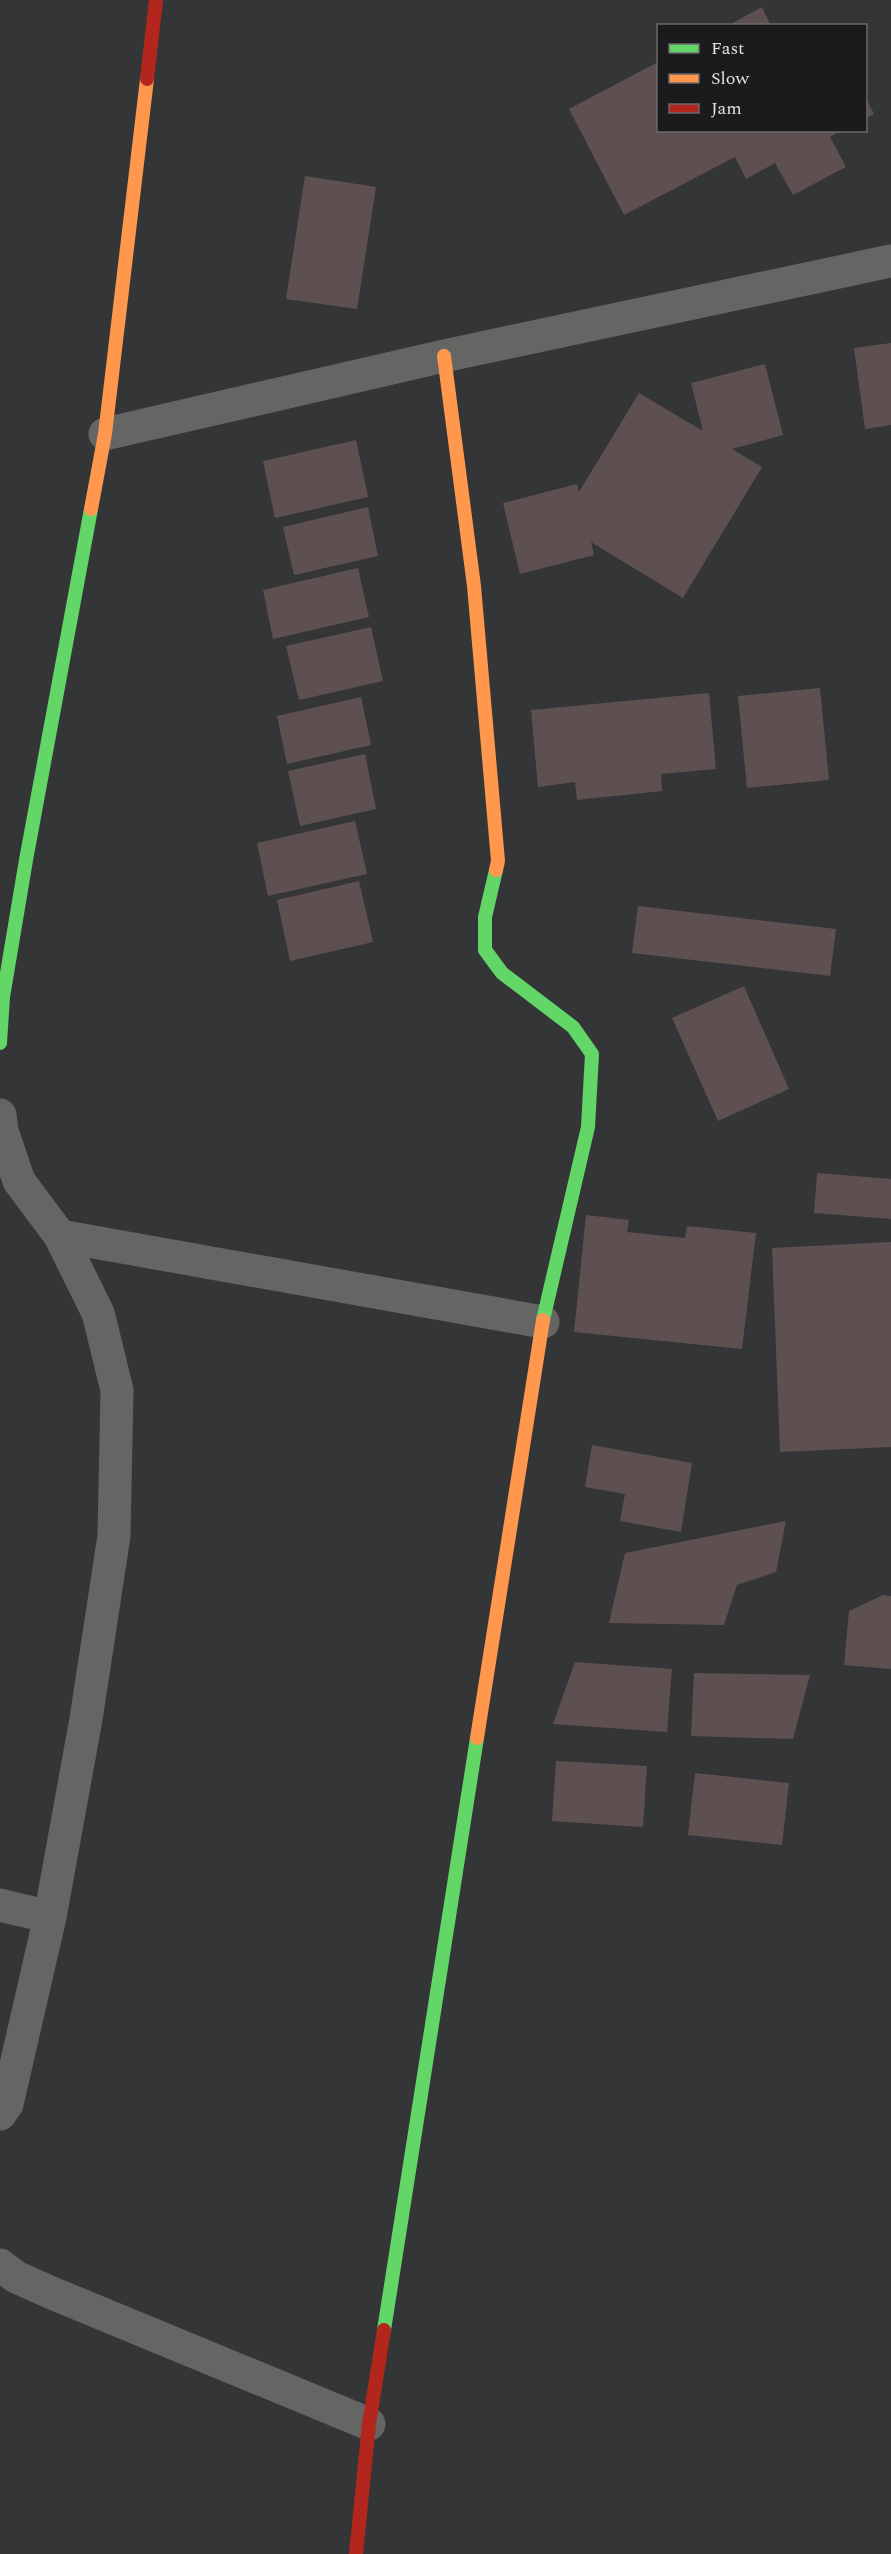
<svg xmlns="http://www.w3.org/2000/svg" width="891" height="2554" viewBox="0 0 891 2554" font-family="Spectral,serif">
  <rect width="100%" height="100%" fill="#343537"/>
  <!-- building -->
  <path fill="#5e5050" d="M762,7L771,26H727Z
    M658,62V130H842L830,137L846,167L793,195L775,163L746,179L735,157L624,215L569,109Z
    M866,98L874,114L866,118Z
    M305,176L376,187L357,309L286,299Z
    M891,343V425L865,429L854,348Z
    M765,364L783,435L732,449L762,467L683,598L591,542L594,555L520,574L503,503L577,484L579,492L639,393L703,431L691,383Z
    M356,440L368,497L275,518L263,461Z
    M368,507L378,556L294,575L283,527Z
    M358,568L369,617L273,639L263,590Z
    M371,627L383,681L299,700L286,646Z
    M820,688L829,780L747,788L738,696Z
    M709,693L716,769L661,774L662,791L577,800L575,782L538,787L531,710Z
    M361,697L371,745L287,764L277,716Z
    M365,754L376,809L300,826L288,771Z
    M355,821L367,874L268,896L257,843Z
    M359,881L373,942L290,961L277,900Z
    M638,906L836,929L830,976L632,953Z
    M744,986L789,1089L718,1121L672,1018Z
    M817,1173L891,1179V1219L814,1213Z
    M586,1215L629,1220L627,1232L685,1238L687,1226L756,1233L742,1349L574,1332Z
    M891,1242V1447L780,1452L772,1248Z
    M592,1445L692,1463L681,1532L620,1521L625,1494L585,1487Z
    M786,1521L776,1572L737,1585L724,1625L609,1623L625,1553Z
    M883,1595L891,1596V1669L844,1665L849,1611Z
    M575,1662L672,1669L667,1732L553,1724Z
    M694,1673L810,1675L793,1739L691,1736Z
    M556,1761L647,1766L643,1827L552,1821Z
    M695,1773L789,1783L782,1845L688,1835Z"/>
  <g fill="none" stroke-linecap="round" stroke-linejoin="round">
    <!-- street -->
    <path stroke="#656564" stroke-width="33" d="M105,434L444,356L891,261
      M0,1115L2,1131L19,1181L60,1236L98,1313L117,1390L114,1536L86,1719L50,1917L7,2104L0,2114
      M60,1236L543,1322
      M0,1905L50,1917
      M0,2265L16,2277L52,2293L369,2424"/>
    <!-- fast -->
    <path stroke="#63d668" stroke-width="14" d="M496,870L485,917V950L502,973L573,1027L592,1054L588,1127L543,1320
      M0,1043L3,997L26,860L91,509
      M384,2330L477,1738"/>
    <!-- slow -->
    <path stroke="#ff974d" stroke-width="14" d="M444,356L474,586L498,861L496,870
      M91,509L105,434L147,79
      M477,1738L543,1320"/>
    <!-- jam -->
    <path stroke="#b3261e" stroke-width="14" d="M147,79L156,0
      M356,2554L369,2424L384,2330"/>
  </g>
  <!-- legend -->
  <rect x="657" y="24" width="210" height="108" fill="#1b1b1d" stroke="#6a6a6d" stroke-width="1.5"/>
  <rect x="669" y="44" width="30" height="9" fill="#63d668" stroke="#6a6a6d" stroke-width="1.5"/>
  <text x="711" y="54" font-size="18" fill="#e1e1e4">Fast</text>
  <rect x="669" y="74" width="30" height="9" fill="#ff974d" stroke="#6a6a6d" stroke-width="1.5"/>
  <text x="711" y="84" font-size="18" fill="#e1e1e4">Slow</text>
  <rect x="669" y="104" width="30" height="9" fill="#b3261e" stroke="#6a6a6d" stroke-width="1.5"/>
  <text x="711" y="114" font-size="18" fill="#e1e1e4">Jam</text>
</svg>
